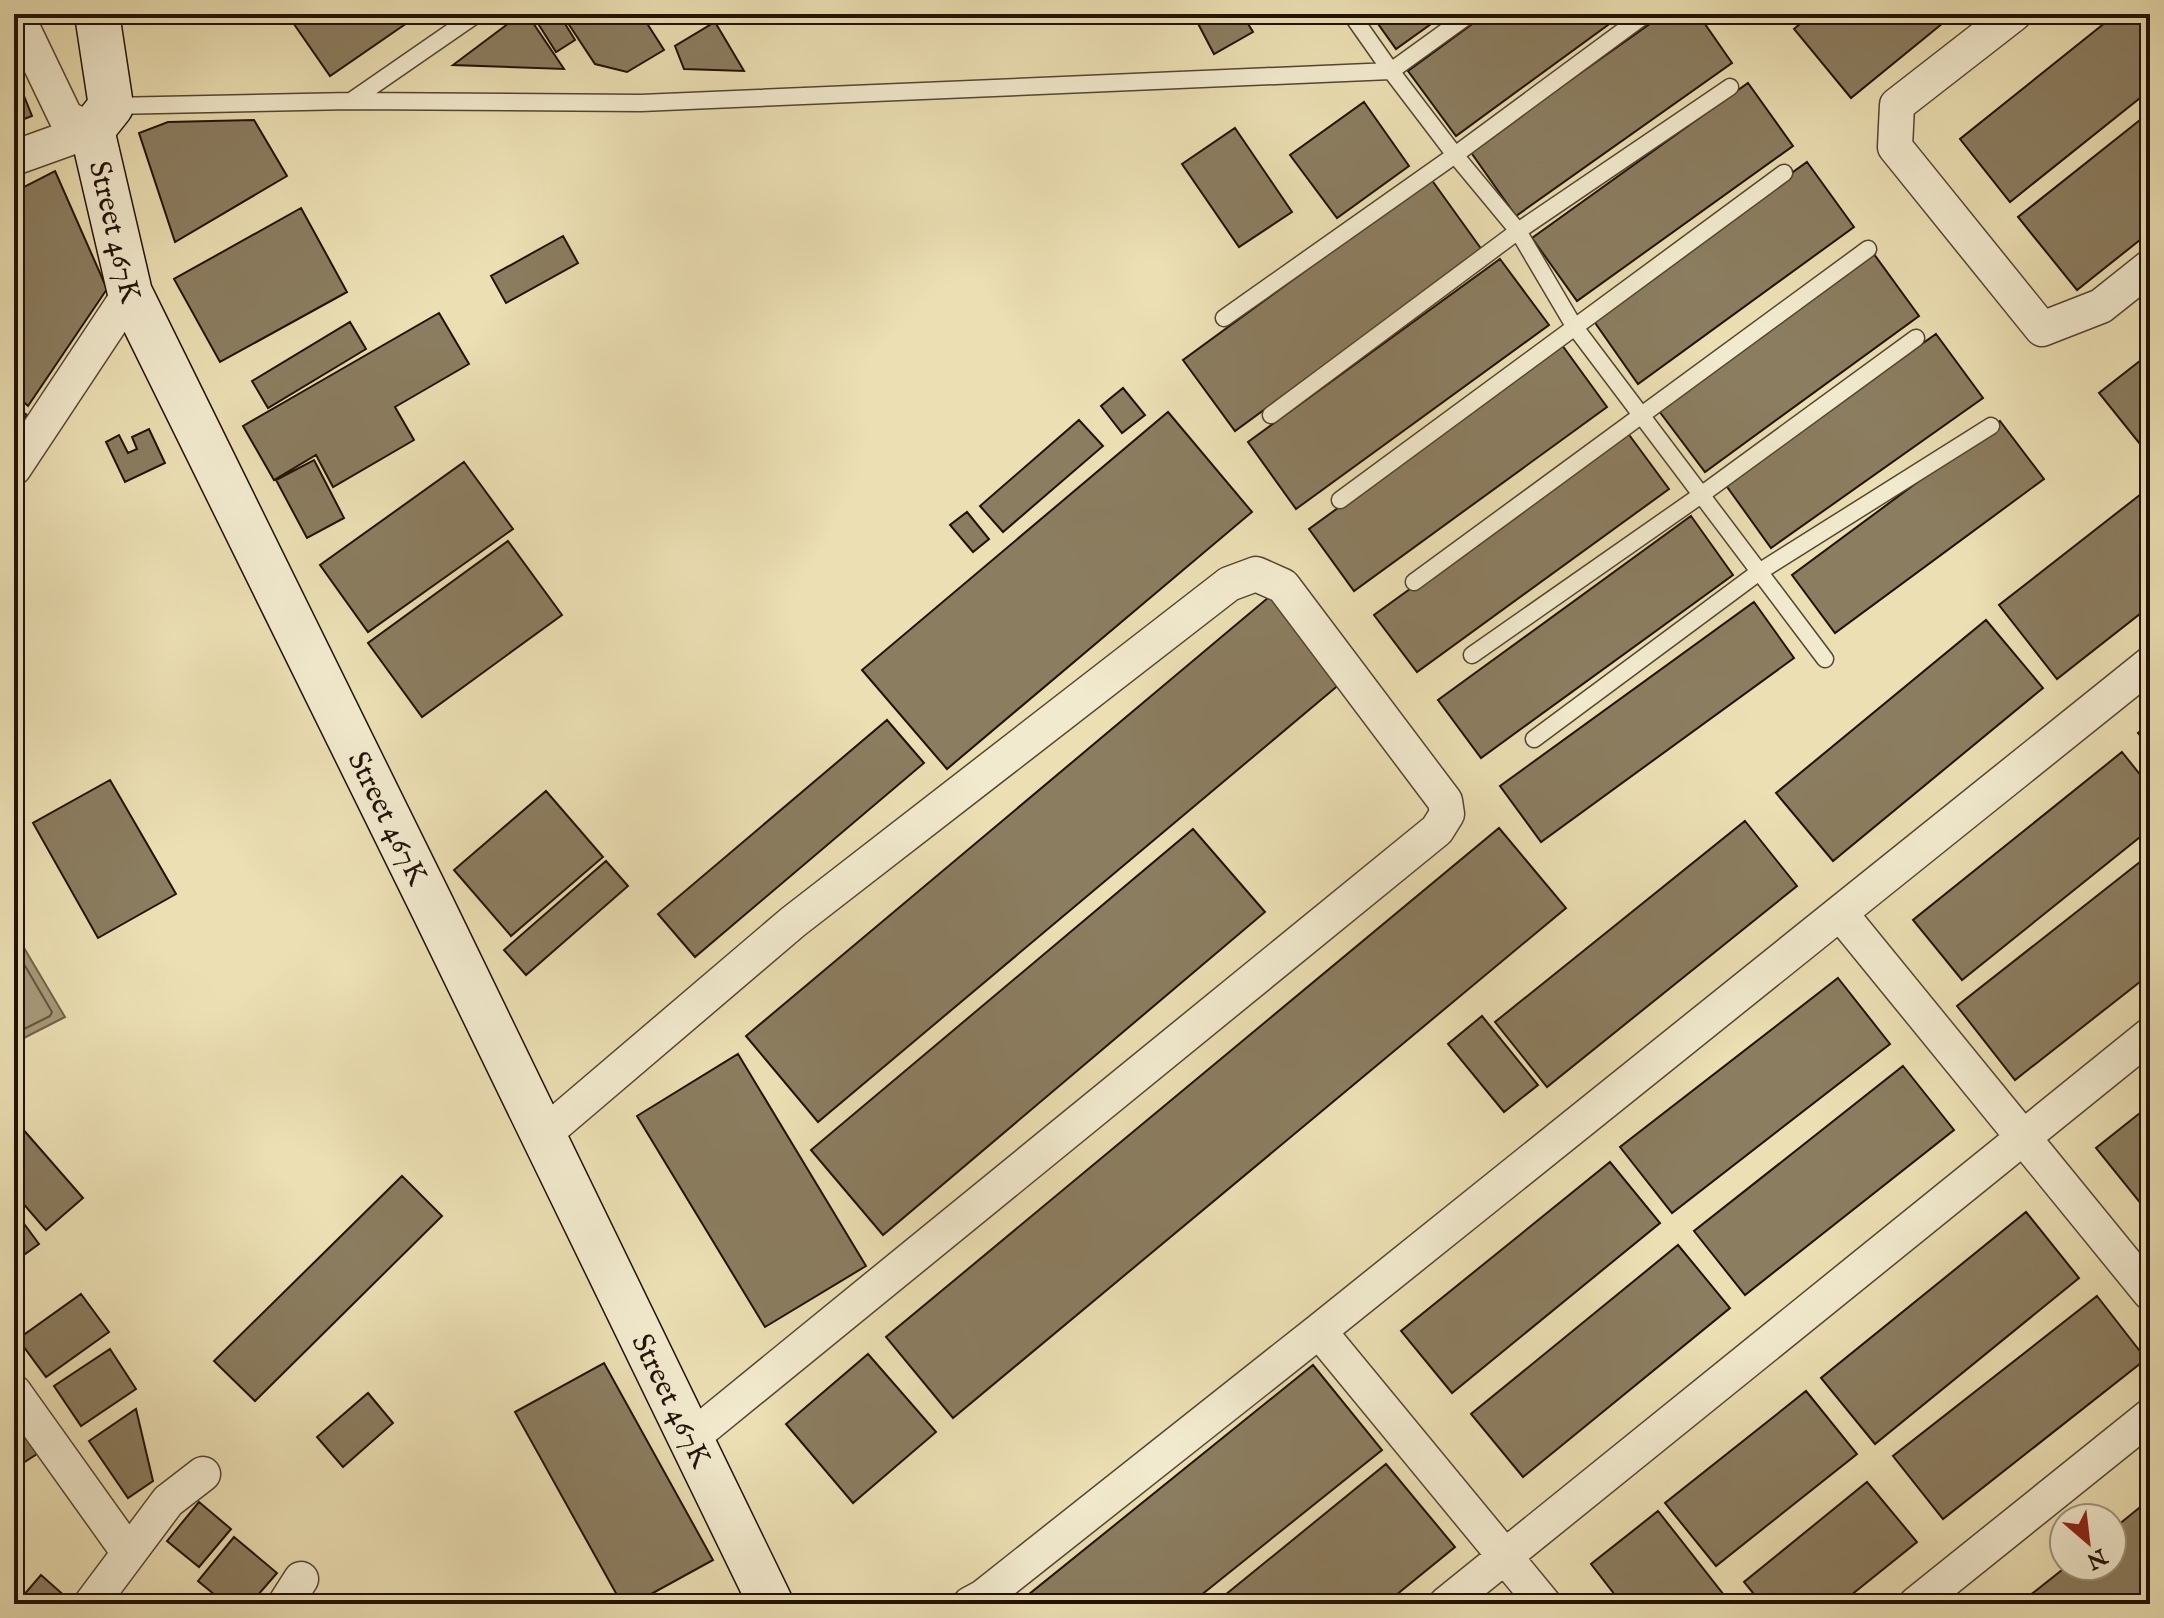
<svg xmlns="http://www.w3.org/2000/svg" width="2164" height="1618" viewBox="0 0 2164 1618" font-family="'IM FELL English',serif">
  <rect width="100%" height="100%" fill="#ebdfb3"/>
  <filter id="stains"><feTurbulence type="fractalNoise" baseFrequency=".0025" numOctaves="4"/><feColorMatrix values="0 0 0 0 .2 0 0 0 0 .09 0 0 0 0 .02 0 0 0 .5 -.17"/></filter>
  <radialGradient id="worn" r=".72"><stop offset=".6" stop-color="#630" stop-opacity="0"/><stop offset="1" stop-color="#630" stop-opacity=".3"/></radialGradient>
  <!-- water -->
  <path fill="#a79978" stroke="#72634a" stroke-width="2" d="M14,931L65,1017L14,1043Z"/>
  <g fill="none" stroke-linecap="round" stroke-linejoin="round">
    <!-- shore -->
    <path stroke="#64563f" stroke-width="2" d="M14,947L52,1012L50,1016L14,1034"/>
  </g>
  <!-- building -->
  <path fill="#8b7d60" stroke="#221206" stroke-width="2" d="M287,14H420L330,76Z
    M521,14H527L564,69L453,65Z
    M532,14H559L575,40L556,52Z
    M562,14H641L664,50L627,72L595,64Z
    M1193,14H1242L1253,32L1214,54Z
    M1371,14H1445L1396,49Z
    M1486,14H1623L1456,136L1408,71Z
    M1664,14H1698L1732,63L1516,216L1470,151Z
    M1812,14H1954L1851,98L1794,29Z
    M2116,14H2150V90L2010,202L1960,139Z
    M715,22L744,71L684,69L675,46Z
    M14,71L32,116L14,123Z
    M1748,83L1793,146L1577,301L1532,238Z
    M1364,102L1409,166L1337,218L1290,155Z
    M2150,112V232L2077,290L2018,217Z
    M254,120L287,176L175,242L139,133L168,122Z
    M1235,128L1292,212L1239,247L1182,164Z
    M1807,162L1854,227L1638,384L1591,317Z
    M55,171L107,289L28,406L14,393V192Z
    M1431,179L1482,250L1235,431L1183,360Z
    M301,208L347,292L220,362L174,279Z
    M563,236L578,263L506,303L491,276Z
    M1871,250L1919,316L1705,472L1656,407Z
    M1500,259L1549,325L1296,509L1248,442Z
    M439,313L469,364L395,407L414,440L333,487L316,455L274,480L243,426Z
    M350,322L366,349L268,408L252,381Z
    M1936,334L1983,398L1771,548L1725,484Z
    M1562,345L1607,407L1354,591L1309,529Z
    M2150,353V453L2148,454L2099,393Z
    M1123,388L1145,415L1122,433L1101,406Z
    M14,406L27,415L14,435Z
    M1168,412L1252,512L947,769L862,670Z
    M1079,420L1103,446L1003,532L980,506Z
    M2000,421L2044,479L1835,633L1792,575Z
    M149,429L165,463L125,482L106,442L119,435L128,453L137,449L132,437Z
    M1627,432L1669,489L1417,672L1374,615Z
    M314,460L344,518L307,538L276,480Z
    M464,462L513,529L368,632L320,565Z
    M2150,487V606L2057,679L1999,605Z
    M967,512L989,539L973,552L950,525Z
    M1691,516L1733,575L1481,758L1438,700Z
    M508,541L562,615L422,717L368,643Z
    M1275,592L1347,678L818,1122L746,1036Z
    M1754,602L1794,658L1541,842L1500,786Z
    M1986,620L2043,688L1833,861L1776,793Z
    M887,720L924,763L695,957L658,914Z
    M2150,724V748L2138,733Z
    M2122,752L2150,787V829L1962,980L1913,920Z
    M110,780L176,894L98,938L33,823Z
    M546,791L603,857L511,936L454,870Z
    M1745,821L1797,886L1547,1087L1495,1022Z
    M1499,828L1566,908L953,1418L886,1337Z
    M1193,829L1265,912L883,1235L811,1150Z
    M2150,854V974L2015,1080L1957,1006Z
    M606,861L628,886L526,975L504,950Z
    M1838,978L1890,1044L1672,1213L1620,1147Z
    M1482,1016L1538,1085L1504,1112L1448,1044Z
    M738,1054L866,1266L765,1327L637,1116Z
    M1903,1066L1954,1130L1745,1295L1694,1231Z
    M2150,1105V1215L2096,1148Z
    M14,1119L83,1198L46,1230L14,1193Z
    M1610,1162L1660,1223L1452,1393L1401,1331Z
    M402,1176L442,1216L255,1401L214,1361Z
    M2026,1212L2079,1278L1875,1444L1821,1378Z
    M25,1225L39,1244L14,1262V1233Z
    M1678,1245L1730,1308L1523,1477L1471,1414Z
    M81,1294L109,1332L46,1377L18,1339Z
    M2097,1296L2146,1359L1943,1519L1893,1456Z
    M110,1349L136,1389L81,1426L54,1386Z
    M868,1354L936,1432L853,1503L786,1424Z
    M604,1363L713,1560L633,1604H622L515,1412Z
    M1313,1365L1382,1450L1190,1604H1035L1028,1595Z
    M1806,1391L1857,1454L1716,1566L1665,1503Z
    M368,1393L393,1423L343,1467L317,1437Z
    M136,1409L153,1481L128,1498L89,1441Z
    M21,1429L37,1454L14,1469V1434Z
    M1386,1464L1455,1547L1385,1604H1214Z
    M1867,1482L1917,1542L1840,1604H1762L1744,1582Z
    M2150,1499V1604H2019L2067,1566H2112V1530Z
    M199,1502L231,1529L199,1567L167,1541Z
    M1658,1511L1731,1604H1622L1591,1564Z
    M234,1537L277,1573L250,1604H226L198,1581Z
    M41,1575L67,1598L62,1604H16Z
    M115,1587L132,1604H99Z"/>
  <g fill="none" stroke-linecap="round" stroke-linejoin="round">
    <!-- lane casing -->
    <g stroke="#544531" stroke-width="19">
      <path id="lane" d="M1351,14L1391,71L1455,155L1518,231L1574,326L1825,659
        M351,101L477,14
        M111,106L351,101L641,103L1391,71L1470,14
        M1224,318L1455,155L1646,14
        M1271,415L1518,231L1730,87
        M1340,500L1784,173
        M1414,582L1868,249
        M1472,655L1701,495L1916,338
        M1534,739L1759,572L1991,426"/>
    </g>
    <!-- street casing -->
    <g stroke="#544531" stroke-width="37">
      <path id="street" d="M16,14L66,118L92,130
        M2014,14L1897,105L1895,147L2042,329L2101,306L2150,267
        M14,158L92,130
        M14,468L130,293
        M1840,913L2150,1293
        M543,1135L793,922L1229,584L1256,574L1283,586L1445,801L1447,814L1437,830L690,1439
        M1319,1331L1544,1604
        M14,1392L129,1553
        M91,1604L168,1501L203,1474
        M285,1604L301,1579
        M970,1604L983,1597L1319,1331L2150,664
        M1446,1604L2150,1035
        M1916,1604L2150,1416"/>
    </g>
    <!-- secondary casing -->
    <g stroke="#221206" stroke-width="47">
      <g id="secondary">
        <path id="s1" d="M97,14L111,106L92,130L130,293L431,904L771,1604"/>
      </g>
    </g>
    <!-- lane -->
    <use href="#lane" stroke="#f2eace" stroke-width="16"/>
    <!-- street -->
    <use href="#street" stroke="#f2eace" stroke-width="34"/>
    <!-- secondary -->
    <use href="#secondary" stroke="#f2eace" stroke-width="44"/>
  </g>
  <g text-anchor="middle" stroke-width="6" stroke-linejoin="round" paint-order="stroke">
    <!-- street labels -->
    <g font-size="30" fill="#221206" stroke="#f2eace">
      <text dy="10" stroke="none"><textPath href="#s1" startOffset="228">Street 467K</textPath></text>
      <text dy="10" stroke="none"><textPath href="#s1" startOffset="876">Street 467K</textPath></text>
      <text dy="10" stroke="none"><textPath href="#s1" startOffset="1524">Street 467K</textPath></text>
    </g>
  </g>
  <!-- margin -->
  <rect width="2164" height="1618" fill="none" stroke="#ebdfb3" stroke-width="48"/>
  <rect x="16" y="16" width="2132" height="1586" fill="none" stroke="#221206" stroke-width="4"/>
  <rect x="24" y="24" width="2116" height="1570" fill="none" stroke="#221206" stroke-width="2"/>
  <!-- north arrow -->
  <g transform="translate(2088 1542) rotate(152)"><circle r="38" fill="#f2eace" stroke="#9f947e" stroke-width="2"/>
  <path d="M0-6L14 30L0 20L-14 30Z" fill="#8f2418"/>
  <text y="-12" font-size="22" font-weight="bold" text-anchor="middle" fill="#221206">N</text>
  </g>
  <rect width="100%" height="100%" filter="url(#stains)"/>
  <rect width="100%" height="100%" fill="url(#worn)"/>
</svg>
